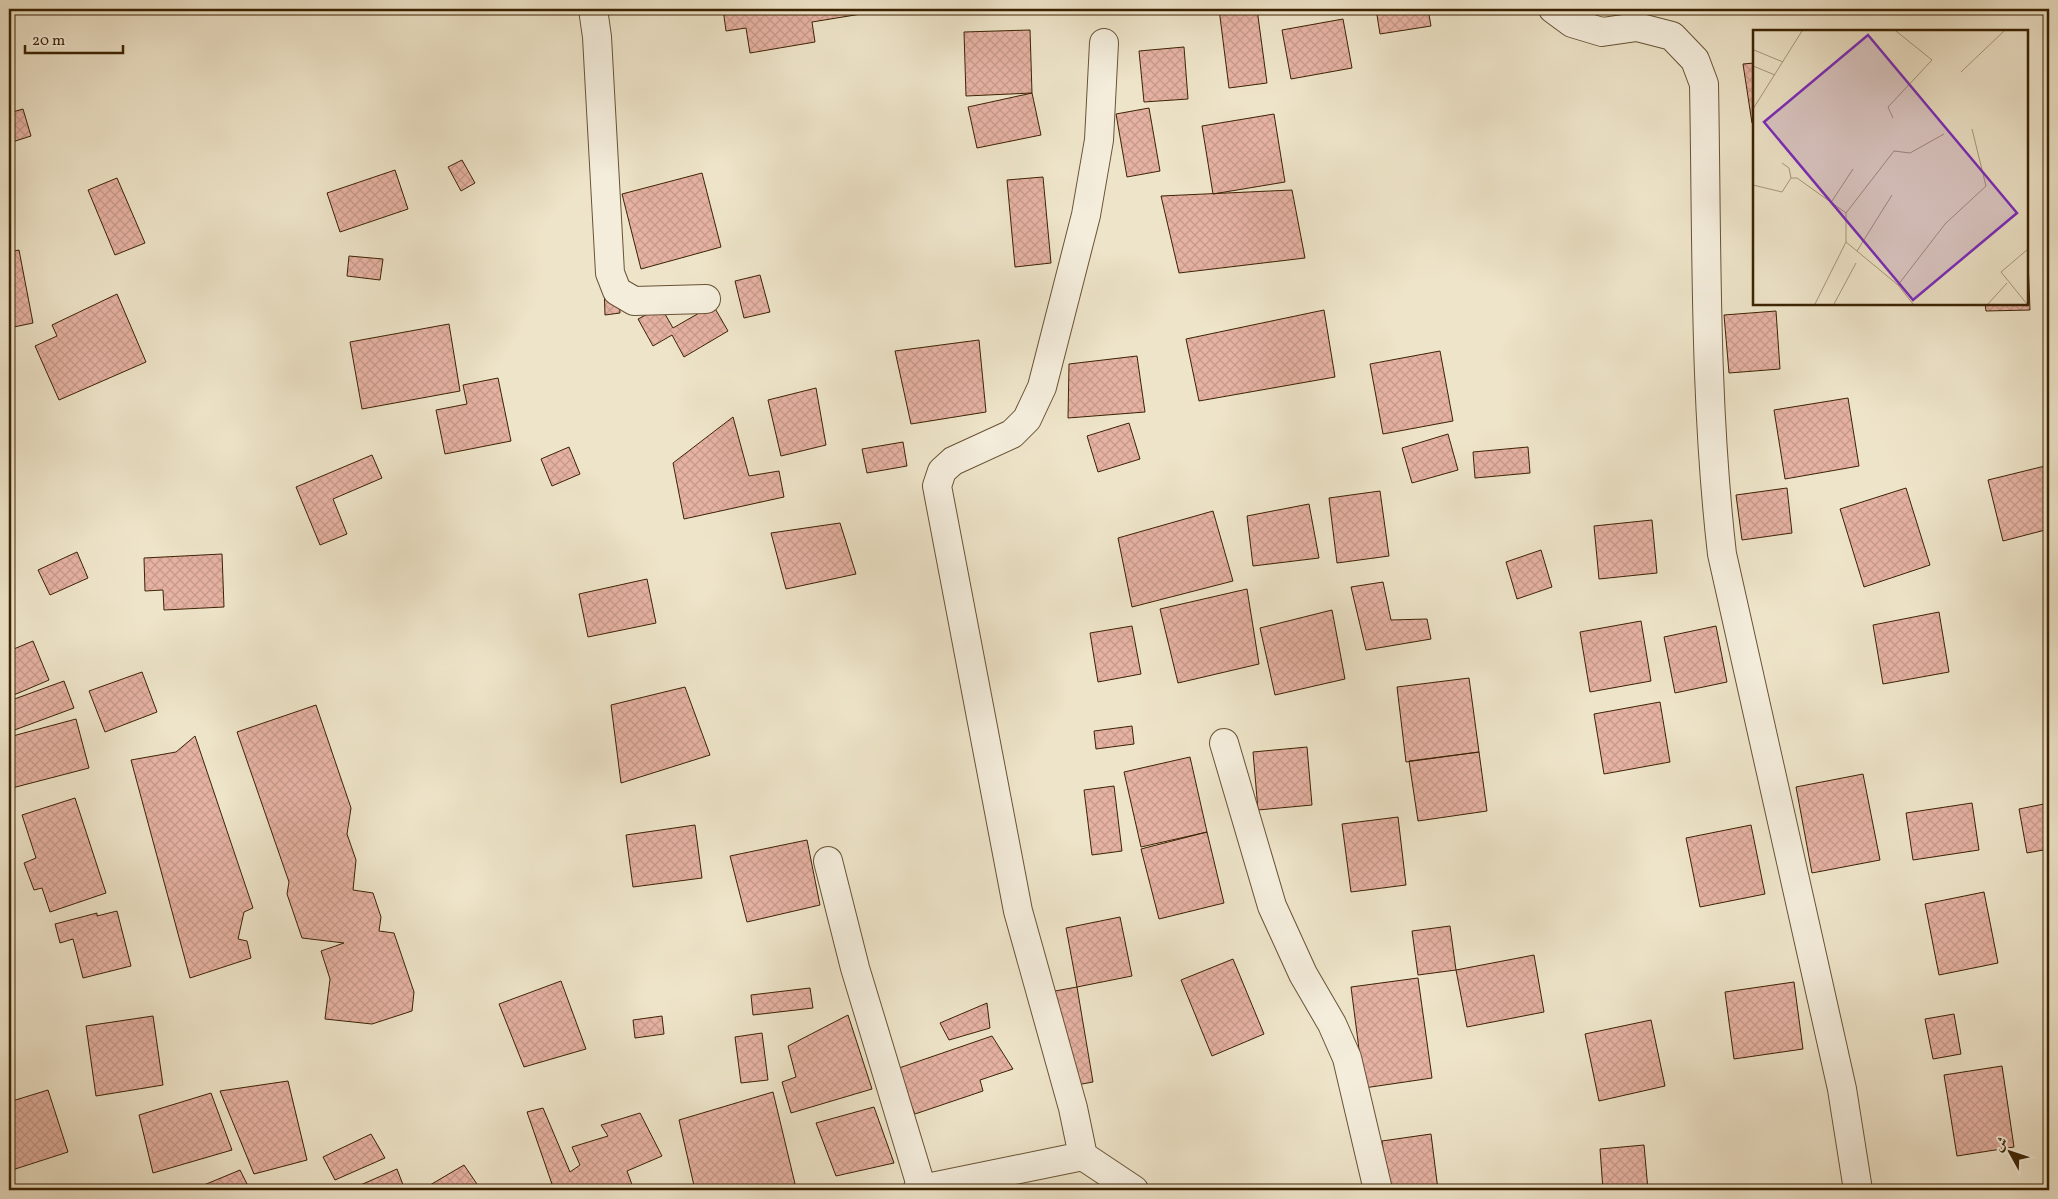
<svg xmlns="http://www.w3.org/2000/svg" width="2058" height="1199" viewBox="0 0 2058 1199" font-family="Vollkorn,Amiri,serif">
  <defs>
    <pattern id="building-cross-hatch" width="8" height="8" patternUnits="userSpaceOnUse" patternTransform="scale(1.25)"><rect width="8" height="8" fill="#e6b2a3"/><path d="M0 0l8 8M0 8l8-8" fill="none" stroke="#c6998b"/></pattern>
  </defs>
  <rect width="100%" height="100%" fill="#eee4c9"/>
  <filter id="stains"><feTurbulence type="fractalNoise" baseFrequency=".004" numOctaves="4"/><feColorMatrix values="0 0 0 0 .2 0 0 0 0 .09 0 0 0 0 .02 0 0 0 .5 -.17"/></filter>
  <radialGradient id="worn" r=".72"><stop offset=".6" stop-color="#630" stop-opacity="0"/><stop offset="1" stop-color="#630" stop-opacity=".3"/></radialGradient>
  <!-- building -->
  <path fill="url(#building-cross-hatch)" stroke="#3c2302" d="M723,9H892L812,22L815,42L750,53L746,28L726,31Z
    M1219,9H1257L1267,83L1229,88Z
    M1376,9H1428L1431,26L1380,34Z
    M1343,19L1352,68L1291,79L1282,30Z
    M1030,30L1032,93L966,96L964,32Z
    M1184,47L1188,99L1144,102L1139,51Z
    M1754,63V122L1752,123L1743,64Z
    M1032,93L1041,135L977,148L968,107Z
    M1149,108L1160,171L1127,177L1116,114Z
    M23,109L31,136L9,143V113Z
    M1274,114L1285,182L1213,194L1202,126Z
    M462,160L475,183L461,191L448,167Z
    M395,170L408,209L340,232L327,193Z
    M702,173L721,247L641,269L622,194Z
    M1043,177L1051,263L1015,267L1007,180Z
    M117,178L145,243L115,255L88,190Z
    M1292,190L1305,258L1179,273L1161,196Z
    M19,250L33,323L9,328V252Z
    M349,256L383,259L380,280L347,276Z
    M2027,261H2028L2030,310L1986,311L1985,304H2027Z
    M760,275L770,312L744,318L735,281Z
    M619,283L620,313L605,315L604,284Z
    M117,294L146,362L59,400L35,346L57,336L52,325Z
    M713,305L728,331L684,357L672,335L653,346L638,319L661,307L673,328Z
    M1324,310L1335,377L1199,401L1186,339Z
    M1776,311L1780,369L1729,373L1724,315Z
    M449,324L460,391L362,409L350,342Z
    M979,340L986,412L911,424L895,351Z
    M1440,351L1453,421L1383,434L1370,364Z
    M1137,356L1145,412L1068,418L1069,364Z
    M498,378L511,441L445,454L436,410L467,404L463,385Z
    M816,388L826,445L781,456L768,400Z
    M1848,398L1859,466L1785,479L1774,410Z
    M733,417L749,476L779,471L784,497L684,519L673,463Z
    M1129,423L1140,459L1098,472L1087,436Z
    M1448,434L1458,470L1412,483L1402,448Z
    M903,442L907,466L867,473L862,449Z
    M569,447L580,474L552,486L541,459Z
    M1528,447L1530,473L1475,478L1473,452Z
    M372,455L382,478L333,499L347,534L320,545L296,487Z
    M2049,465V529L2003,541L1988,480Z
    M1787,488L1792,533L1742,540L1736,495Z
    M1906,488L1930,565L1864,587L1840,509Z
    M1380,491L1389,556L1337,563L1329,498Z
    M1309,504L1319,558L1253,566L1247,516Z
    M1213,511L1233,581L1132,607L1118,538Z
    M1652,520L1657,573L1599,579L1594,526Z
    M840,523L856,574L786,589L771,533Z
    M1541,550L1552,587L1517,599L1506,562Z
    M77,552L88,578L50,595L38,570Z
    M222,554L224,607L164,610L163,590L145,591L144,558Z
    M647,579L656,623L588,637L579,594Z
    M1383,582L1391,620L1427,619L1431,639L1366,650L1351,587Z
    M1247,589L1259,664L1178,683L1160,609Z
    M1332,610L1345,679L1275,695L1260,628Z
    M1939,612L1949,672L1883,684L1873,625Z
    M1641,621L1651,681L1590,692L1580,632Z
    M1132,626L1141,674L1098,682L1090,633Z
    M1716,626L1727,682L1675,693L1664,637Z
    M33,641L49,680L9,697V651Z
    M142,672L157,712L105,732L89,691Z
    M1469,678L1479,752L1406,762L1397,687Z
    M64,681L74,708L9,732V701Z
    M685,687L710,755L621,783L611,705Z
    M1660,702L1670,762L1604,774L1594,714Z
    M316,705L351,808L347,834L356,860L353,890L373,893L381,917L379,931L394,933L414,992L412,1011L372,1024L325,1019L330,979L321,951L344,943L302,938L287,894L289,882L237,732Z
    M76,719L89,768L12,788L9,776V737Z
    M1132,726L1134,744L1096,749L1094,731Z
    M195,736L253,908L244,912L238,939L247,941L251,958L190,978L131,760L176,752Z
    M1307,747L1312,805L1258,810L1253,752Z
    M1479,752L1487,811L1418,821L1409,761Z
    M1190,757L1207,832L1141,847L1124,772Z
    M1863,774L1880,860L1812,873L1796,787Z
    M1114,786L1122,851L1092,855L1084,790Z
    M75,798L106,893L50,912L42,888L34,890L24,863L36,858L22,815Z
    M1972,803L1979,850L1913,860L1906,813Z
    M2049,803V849L2027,853L2019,809Z
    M1398,817L1406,885L1351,892L1342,824Z
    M695,825L702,878L633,887L626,835Z
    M1751,825L1765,894L1700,907L1686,838Z
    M1207,832L1224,903L1159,919L1141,849Z
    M807,840L820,905L747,922L730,856Z
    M1984,892L1998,963L1939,975L1925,904Z
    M117,911L131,966L83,978L73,939L60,943L55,924L97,913V916Z
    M1120,917L1132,976L1077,987L1066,928Z
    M1450,926L1456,970L1418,975L1412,931Z
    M1534,955L1544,1012L1467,1027L1456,970Z
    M1233,959L1264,1034L1212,1056L1181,980Z
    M1418,978L1432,1078L1364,1088L1351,987Z
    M561,981L586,1049L524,1067L499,1004Z
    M1794,982L1803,1049L1734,1059L1725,992Z
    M1077,987L1093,1082L1071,1086L1055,991Z
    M810,988L813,1008L753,1015L751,995Z
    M987,1003L990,1028L949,1040L940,1023Z
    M1954,1014L1961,1054L1933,1059L1925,1019Z
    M848,1015L872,1089L791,1113L782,1082L796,1077L788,1046Z
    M153,1016L163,1085L96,1096L86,1026Z
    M662,1016L664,1034L635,1038L633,1020Z
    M1651,1020L1665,1086L1599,1101L1585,1034Z
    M762,1033L768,1080L741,1083L735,1037Z
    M992,1036L1013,1069L980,1080L983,1091L915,1114L896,1069Z
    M2002,1066L2014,1147L1957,1156L1944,1075Z
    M288,1081L307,1160L254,1174L220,1091Z
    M48,1090L68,1152L9,1171V1102Z
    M773,1092L796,1188L783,1190H695L679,1120Z
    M211,1093L232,1150L153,1173L139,1115Z
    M874,1107L894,1163L836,1176L816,1123Z
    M543,1108L570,1172L580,1165L572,1147L608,1136L601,1125L640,1113L662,1156L627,1171L634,1190H554L527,1112Z
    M371,1134L385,1158L335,1180L323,1157Z
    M1431,1134L1438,1190H1388L1382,1141Z
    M1644,1145L1648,1190H1603L1600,1149Z
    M464,1165L481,1190H434L430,1185Z
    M397,1169L405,1190H349Z
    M240,1170L250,1190H192Z"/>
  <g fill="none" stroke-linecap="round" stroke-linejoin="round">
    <!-- street casing -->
    <g stroke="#685334" stroke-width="30">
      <path id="street" d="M593,9L597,37L610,273L617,291L634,301L706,299
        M1553,9L1572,23L1602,32L1637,27L1672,36L1695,60L1704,84C1707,240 1704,399 1722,554L1842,1089L1858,1190
        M1224,743L1272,906L1303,974L1332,1024L1347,1058L1378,1190
        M828,861L855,968L922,1189
        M1083,1156L1073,1108L1018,911L937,486L942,471L953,461L1012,434L1027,419L1042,387L1086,215L1099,140L1104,43
        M917,1190L1083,1156L1134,1190"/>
    </g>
    <!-- street -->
    <use href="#street" stroke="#f4eddc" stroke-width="28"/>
  </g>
  <!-- overview -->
  <g transform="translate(1753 30)">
    <rect width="275" height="275" fill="#eee4c9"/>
    <path fill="none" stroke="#a79779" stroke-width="1" d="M1,20L30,32M0,36L22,45M208,42L251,1M0,79L49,1M140,88L135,77L179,30L143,1M29,133L36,138L38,148M0,155L29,162L38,148H44L93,183V212L62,274M79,171L100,139M93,183L141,121L157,123L191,104M93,212L145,255L160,274M104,221L139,165M145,255L192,194L233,156L219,99M81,274L103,233M235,274L254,253M274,274L248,242L275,219"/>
    <path fill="#7b2cbf" fill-opacity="0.15" stroke="#7b2cbf" stroke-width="2.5" d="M115,5L264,183L160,270L11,92Z"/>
    <rect width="275" height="275" fill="none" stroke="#3c2302" stroke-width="2.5"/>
  </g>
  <!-- margin -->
  <rect width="2058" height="1199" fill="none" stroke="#eee4c9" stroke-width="30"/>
  <rect x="10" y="10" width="2038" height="1179" fill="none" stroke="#3c2302" stroke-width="2.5"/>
  <rect x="15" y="15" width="2028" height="1169" fill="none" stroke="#3c2302"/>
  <!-- north arrow -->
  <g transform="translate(2010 1152) rotate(310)" stroke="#f4eddc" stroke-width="4" paint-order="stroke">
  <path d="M0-4L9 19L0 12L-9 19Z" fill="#3c2302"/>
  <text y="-8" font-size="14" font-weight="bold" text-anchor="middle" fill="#3c2302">ش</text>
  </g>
  <!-- scale -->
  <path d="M25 45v8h98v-8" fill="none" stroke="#3c2302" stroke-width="2.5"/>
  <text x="32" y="45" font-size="15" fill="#3c2302" stroke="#f4eddc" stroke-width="4" paint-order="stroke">20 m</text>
  <rect width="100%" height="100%" filter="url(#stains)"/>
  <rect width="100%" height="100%" fill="url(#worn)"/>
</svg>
